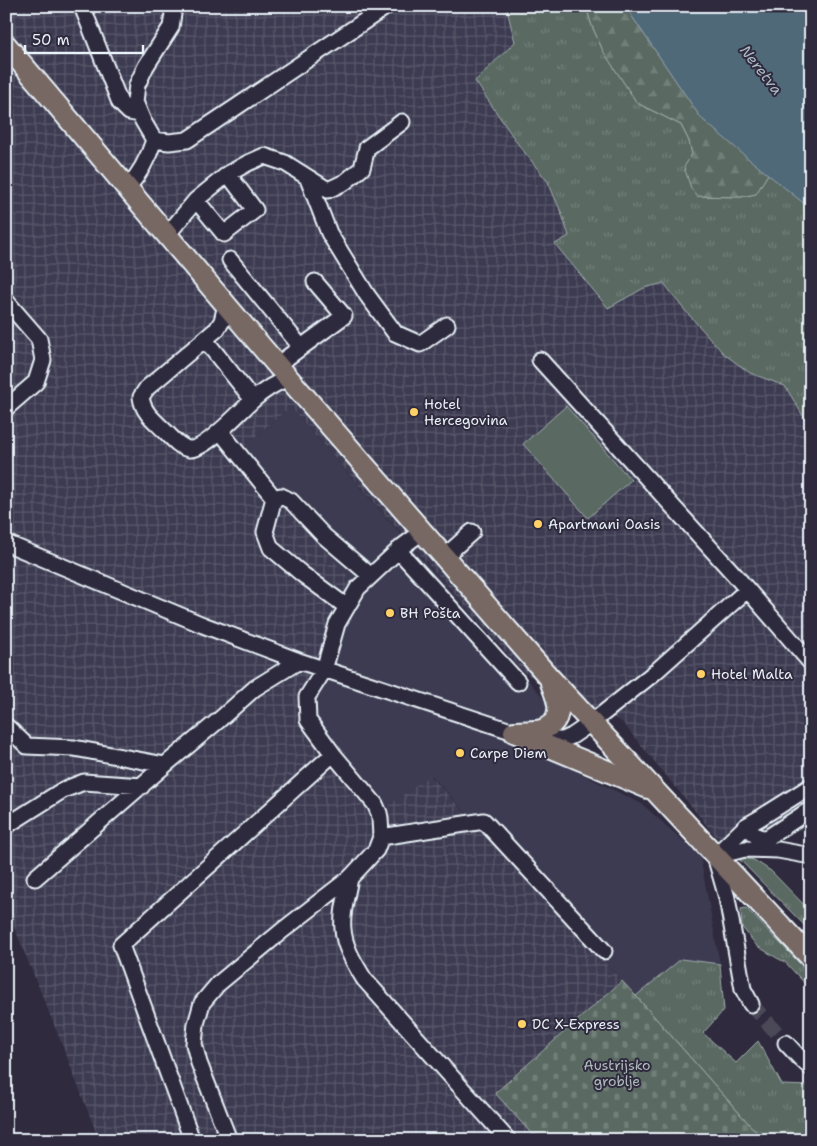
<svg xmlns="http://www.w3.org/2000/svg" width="817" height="1146" viewBox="0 0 817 1146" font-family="'Shantell Sans',sans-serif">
  <defs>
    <pattern id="industrial-grid" width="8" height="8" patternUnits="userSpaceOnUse" patternTransform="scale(1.25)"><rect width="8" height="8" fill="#3d3b51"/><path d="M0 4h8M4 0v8" fill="none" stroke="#59586b"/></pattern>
    <pattern id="grass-tufts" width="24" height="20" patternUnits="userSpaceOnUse" patternTransform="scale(1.25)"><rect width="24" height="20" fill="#5a6a62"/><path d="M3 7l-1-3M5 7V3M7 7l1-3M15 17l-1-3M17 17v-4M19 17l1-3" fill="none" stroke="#728079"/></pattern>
    <pattern id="forest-firs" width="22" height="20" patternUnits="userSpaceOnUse" patternTransform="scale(1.25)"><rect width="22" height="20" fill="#5a6a62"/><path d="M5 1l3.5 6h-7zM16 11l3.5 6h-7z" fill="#728079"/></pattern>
    <pattern id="cemetery-stones" width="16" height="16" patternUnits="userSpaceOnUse" patternTransform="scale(1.25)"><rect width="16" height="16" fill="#5a6a62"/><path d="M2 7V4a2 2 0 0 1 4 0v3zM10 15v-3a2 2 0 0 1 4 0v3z" fill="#728079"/></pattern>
  </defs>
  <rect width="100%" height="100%" fill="#2f2a3d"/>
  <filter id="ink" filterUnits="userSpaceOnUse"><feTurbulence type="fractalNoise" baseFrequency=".02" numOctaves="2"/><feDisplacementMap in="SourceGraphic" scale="10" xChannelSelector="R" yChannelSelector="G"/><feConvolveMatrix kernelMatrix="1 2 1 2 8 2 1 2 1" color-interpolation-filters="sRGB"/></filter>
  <g filter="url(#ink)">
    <!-- built -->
    <path fill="#3d3b51" d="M290,407L548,703L561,764L642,804L700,856L720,964L681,959L636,996L431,775L379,813L308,720L237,452Z"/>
    <!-- industrial -->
    <path fill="url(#industrial-grid)" d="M6,6H506L515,42L518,144L548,182L561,212L569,236L555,244L607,308L644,288L664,283L682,307L724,354L750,373L785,386L811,429V830H775L718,839L622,722L523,672L290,407L237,452L358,588L307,697L308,720L379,813L430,775L622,981L495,1092L537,1140H99L61,1042L6,907Z"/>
    <!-- grass -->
    <path fill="url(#grass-tufts)" stroke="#a1aead" d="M506,6H586L592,26L603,50L637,103L681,125L689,141L692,154L697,196L741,197L755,194L768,174L811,209V429L785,386L750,373L724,354L682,307L664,283L644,288L608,308L555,244L569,236L561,212L548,182L518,144L475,81L515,42Z
      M742,858L754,860L771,871L811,912V932L739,859Z
      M746,908L811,975V990L785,962L777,958L757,946L742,927L741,909Z
      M681,959L720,964L724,1010L703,1033L736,1063L758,1041L782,1085L811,1086V1140H763L636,996Z"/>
    <!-- forest -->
    <path fill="url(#forest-firs)" stroke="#a1aead" d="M586,6H625L701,118L768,174L756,194L741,197L697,196L691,188L684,167L692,154L689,141L681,125L637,103L603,51L592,26Z"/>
    <!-- cemetery -->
    <path fill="url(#cemetery-stones)" stroke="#a1aead" d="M622,981L636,996L763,1140H537L495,1093Z"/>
    <!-- pitch -->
    <path fill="#5a6a62" stroke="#a1aead" d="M566,406L631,480L588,518L523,444Z"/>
    <!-- water -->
    <path fill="#506978" stroke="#8d9fab" d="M625,6H809L811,10V209L744,155L701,118Z"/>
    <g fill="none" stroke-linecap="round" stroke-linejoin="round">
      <!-- minor-tunnel -->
      <path stroke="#4b4859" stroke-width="15" stroke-dasharray="15 8" stroke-linecap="butt" d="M751,1004L786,1043"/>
      <!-- minor casing -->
      <g stroke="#e8f1f8" stroke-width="19">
        <path id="minor" d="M82,6L120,103L129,112L140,114
          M154,140L169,142L187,140L387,6
          M228,174L248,163L264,156L285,163L328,190L345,182L362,168L367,148L402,122
          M308,179L329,233L367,295L395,333L420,344L447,325
          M127,188C140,174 148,159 154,140L143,121L135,102L137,85L146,66L171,27L173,14L171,6
          M167,235L196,200L228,174L255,210L224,234L196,200
          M230,260L301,347
          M6,301L39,339L43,360L36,382L6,408
          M226,305L222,321L217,329L147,388L141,397C143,413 154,420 165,431C172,438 179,447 189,449C205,451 240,411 253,400C263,391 275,383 289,378
          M205,340L253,400
          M540,360L733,573L811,663
          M277,365L344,316L315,282
          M220,431L274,498
          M274,498L265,532L271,548L302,574L347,607
          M274,498L281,496L291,501L324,536L371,576
          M6,543L203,625L299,661L514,732L552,740H563L572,736L591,723L654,673L747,590
          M398,550L518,682
          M444,557L472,532
          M6,726L27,746L74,748L165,765L219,720L255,688L299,661
          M6,826L63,790L84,782L142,786
          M746,826C754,834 755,838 767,838L811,809
          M381,837L484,821L604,951
          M715,856L727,898L743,989L751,1004
          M715,856L746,826L760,818L811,786
          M717,856L745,849L778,850L811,856
          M35,878L165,765
          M350,878C347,895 341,913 343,929C344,947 355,964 364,979L508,1140
          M786,1043L800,1058L811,1068
          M192,1140L121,945L333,754
          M229,1140L199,1063L194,1044L196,1024L202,1003L218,984L283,930L350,878L365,862L376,850L381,837L380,818L379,813L375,804L333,754L308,720L307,697L324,670L337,624L358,588L403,546L422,532"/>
      </g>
      <!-- major casing -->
      <g stroke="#e8f1f8" stroke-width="24">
        <path id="major" d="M6,45L277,365L548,676L811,958
          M514,732L648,788
          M517,732C525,731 534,732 542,730C545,729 549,726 552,724C564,712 556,696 551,683"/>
      </g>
      <!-- minor -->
      <use href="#minor" stroke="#2f2a3d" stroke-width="15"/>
      <!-- major -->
      <use href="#major" stroke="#776864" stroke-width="20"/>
    </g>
  </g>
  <!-- markers -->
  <g fill="#ffd166" stroke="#2f2a3d" stroke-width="2">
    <circle cx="414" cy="412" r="5"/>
    <circle cx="538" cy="524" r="5"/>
    <circle cx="390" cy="613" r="5"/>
    <circle cx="701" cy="674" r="5"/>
    <circle cx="460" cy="753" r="5"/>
    <circle cx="522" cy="1024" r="5"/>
  </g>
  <g text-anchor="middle" stroke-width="4" stroke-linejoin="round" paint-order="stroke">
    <!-- poi labels -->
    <g font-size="14" fill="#e8f1f8" stroke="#2f2a3d" text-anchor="start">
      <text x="424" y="409">Hotel<tspan x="424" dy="16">Hercegovina</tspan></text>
      <text x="548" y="529">Apartmani Oasis</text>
      <text x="400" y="618">BH Pošta</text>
      <text x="711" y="679">Hotel Malta</text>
      <text x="470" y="758">Carpe Diem</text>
      <text x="532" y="1029">DC X-Express</text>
    </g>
    <!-- park labels -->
    <g font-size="14" fill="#afbbbc" stroke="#2f2a3d">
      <text x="617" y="1070">Austrijsko<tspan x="617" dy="16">groblje</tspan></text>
    </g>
    <!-- water labels -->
    <g font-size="15" font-style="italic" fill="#abbbc5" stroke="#2f2a3d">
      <text transform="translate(761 70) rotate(52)" y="5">Neretva</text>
    </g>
  </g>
  <!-- margin -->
  <rect width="817" height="1146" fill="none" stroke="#2f2a3d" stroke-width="25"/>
  <rect x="12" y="12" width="792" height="1121" fill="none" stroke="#e8f1f8" stroke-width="2" filter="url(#ink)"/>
  <!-- scale -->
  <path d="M25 45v8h118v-8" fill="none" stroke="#e8f1f8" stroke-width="2.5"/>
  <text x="32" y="45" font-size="15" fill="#e8f1f8" stroke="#2f2a3d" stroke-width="4" paint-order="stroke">50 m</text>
</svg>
